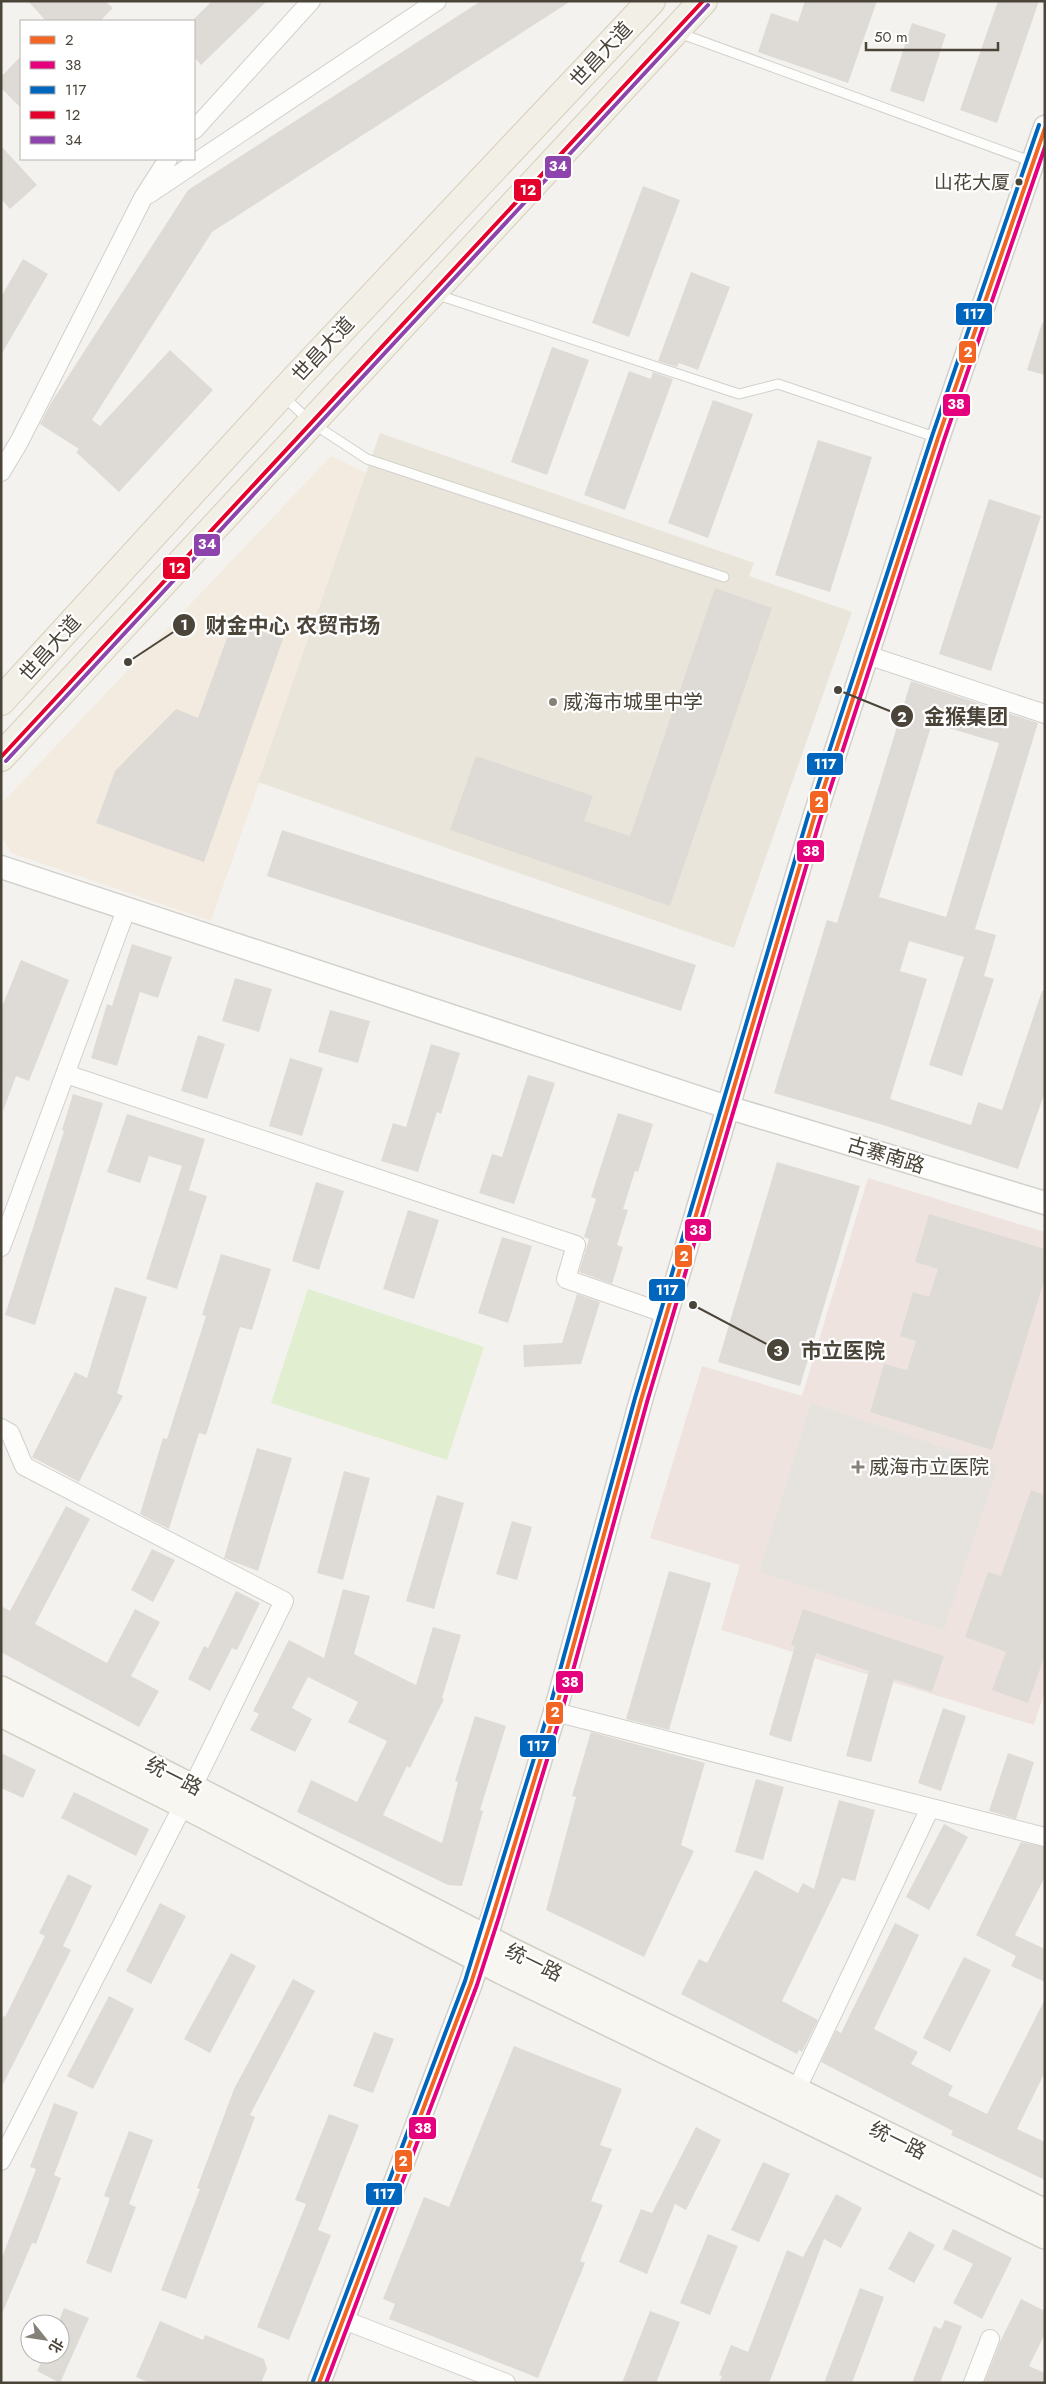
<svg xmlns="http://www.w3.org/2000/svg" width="1046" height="2384" viewBox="0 0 1046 2384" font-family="Jost,'Noto Sans SC',sans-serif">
  <rect width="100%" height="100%" fill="#f4f2ee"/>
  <!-- commercial -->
  <path fill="#f3ebdf" d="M331,456L367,473L211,921L11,853L1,835V804Z"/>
  <!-- education -->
  <path fill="#eae5da" d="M380,433L754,563L749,576L852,612L734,948L258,782Z"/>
  <!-- medical -->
  <path fill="#eee3df" d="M868,1178L1045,1232V1691L1034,1725L721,1630L740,1565L650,1538L702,1366L802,1396Z"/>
  <!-- green -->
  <path fill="#e1eecf" d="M308,1289L484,1347L447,1460L271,1403Z"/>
  <!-- parking -->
  <path fill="#e6e3df" d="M811,1403L998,1466L944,1630L759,1572Z"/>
  <!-- building -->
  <path fill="#dedbd6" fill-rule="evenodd" d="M28,1H105L113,8L100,21H46Z
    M212,1H267L201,65L194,57V19Z
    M481,1H571L212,232L92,420L100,426L170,350L213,390L119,492L76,452L79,449L40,424L51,403L188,190Z
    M805,1H877L848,83L758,52L771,13L798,22Z
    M998,1H1039L997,123L960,110Z
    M912,23L946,34L924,102L890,91Z
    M21,56V108L1,88V77Z
    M1,146L37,185L10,209L1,199Z
    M643,186L680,200L629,337L592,323Z
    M23,259L48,274L1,355V297Z
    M691,272L730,287L698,370L679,363L677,367L658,361Z
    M1042,323L1045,324V375L1027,370Z
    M552,347L589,360L547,475L511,462Z
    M629,371L651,379L653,372L673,379L625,510L584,495Z
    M713,400L753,414L708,538L668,523Z
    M818,440L872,457L830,592L775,575Z
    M989,499L1041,516L991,671L939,654Z
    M715,588L772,608L670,906L450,830L476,756L593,796L584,821L630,836Z
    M233,621L283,639L204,862L96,823L115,771L176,709L198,718Z
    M911,681L1038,723L975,929L996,935L984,976L994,979L962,1076L929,1065L964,957L909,941L900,971L927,979L890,1099L971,1125L978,1102L1002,1110L1042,991H1045V1092L1018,1169L883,1125L774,1093L827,920L837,923ZM932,723L999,743L946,917L879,897Z
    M282,830L696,965L681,1011L267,876Z
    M132,944L172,957L158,998L140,992L117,1066L91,1058L107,1004L112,1006Z
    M21,960L69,980L29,1081L16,1076L3,1111L1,1009Z
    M235,978L272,989L259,1032L222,1021Z
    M330,1010L370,1021L358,1063L318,1052Z
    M198,1035L225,1044L207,1099L181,1091Z
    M431,1044L460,1053L441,1114L437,1112L418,1172L381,1161L393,1123L406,1127Z
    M290,1058L323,1068L302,1136L269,1126Z
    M528,1075L555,1083L514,1204L479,1193L492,1154L502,1157Z
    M73,1094L103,1103L35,1325L5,1315L64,1131L62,1130Z
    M618,1113L653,1124L638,1172L635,1171L623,1209L628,1210L617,1245L623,1247L612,1284L579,1272L589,1239L584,1237L596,1199L591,1197Z
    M127,1114L205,1139L189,1190L207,1196L177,1289L146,1279L182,1166L149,1156L140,1183L107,1172Z
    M777,1162L860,1186L800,1386L718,1362Z
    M316,1182L344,1191L319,1270L292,1261Z
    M408,1210L439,1220L414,1299L383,1289Z
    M929,1214L1045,1249V1278L992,1450L870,1412L884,1364L907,1370L916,1341L900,1336L913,1292L929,1297L938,1269L915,1262Z
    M502,1237L532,1246L508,1323L478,1313Z
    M221,1254L271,1269L252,1330L240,1327L206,1435L199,1433L169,1529L140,1514L163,1438L167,1439L206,1316L202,1315Z
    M115,1287L147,1297L117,1393L123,1396L79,1482L32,1457L75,1372L87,1378Z
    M577,1294L600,1302L581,1364L524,1367L523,1345L562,1343Z
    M257,1448L292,1458L258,1571L224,1558Z
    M344,1471L370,1478L343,1580L317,1573Z
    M1031,1490L1045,1495V1655L1028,1703L992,1690L1006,1652L965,1637L988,1572L1001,1576Z
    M437,1495L464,1503L434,1609L406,1601Z
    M66,1506L90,1519L35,1624L107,1663L135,1609L160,1622L131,1676L159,1691L139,1727L1,1652V1606L10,1611Z
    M512,1521L532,1527L517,1580L496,1574Z
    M152,1549L175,1560L153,1602L131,1590Z
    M669,1571L711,1583L669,1730L626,1719Z
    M343,1589L370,1596L354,1654L416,1685L433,1627L461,1635L442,1698L444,1699L410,1768L407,1766L383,1815L442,1843L458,1782L455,1781L475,1716L506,1726L480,1810L483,1811L462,1886L448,1885L297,1812L311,1780L357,1802L387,1741L348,1722L358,1702L308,1677L292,1708L312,1719L295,1752L250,1730L259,1714L253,1711L289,1640L324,1658Z
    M236,1591L260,1603L237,1650L232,1648L210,1691L188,1679L204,1646L208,1648Z
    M803,1609L944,1656L932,1692L894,1679L871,1762L846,1756L869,1671L816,1653L791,1742L769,1735L795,1646L791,1645Z
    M943,1708L966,1716L941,1791L918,1783Z
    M591,1732L705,1763L681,1845L694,1851L644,1957L546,1910L576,1797L572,1796Z
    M1,1753L36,1770L23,1798L1,1788Z
    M1008,1753L1034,1762L1016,1819L989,1811Z
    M756,1779L784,1787L763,1860L735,1852Z
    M74,1792L149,1829L136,1856L61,1818Z
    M839,1800L875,1810L855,1881L842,1878L782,2001L818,2020L802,2052L799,2050L797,2054L681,1994L699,1959L707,1963L755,1870L798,1893L803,1883L814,1889Z
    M944,1824L968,1837L929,1910L906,1897Z
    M1021,1842L1045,1847V1877L1015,1935L1045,1949V1982L1011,1966L1016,1956L976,1935Z
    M68,1874L92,1886L63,1946L71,1950L1,2088V2015L5,2017L45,1936L39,1933Z
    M160,1903L186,1916L151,1984L126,1971Z
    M895,1923L919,1935L874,2029L918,2052L911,2064L953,2086L948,2095L987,2114L1045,1999V2072L1017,2129L1045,2142V2180L951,2135L953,2131L821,2062L836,2030L841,2033Z
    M231,1953L256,1966L210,2053L184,2039Z
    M964,1957L991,1970L950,2052L923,2038Z
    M293,1979L315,1991L250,2115L255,2117L186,2299L161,2290L200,2189L197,2188L234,2089Z
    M109,1996L134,2009L93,2089L67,2076Z
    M374,2032L394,2039L373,2093L353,2086Z
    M514,2046L622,2089L600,2145L612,2149L591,2201L603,2205L580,2261L585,2263L538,2378L389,2319L395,2304L383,2299L424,2197L449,2207Z
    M54,2103L78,2112L54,2175L61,2178L36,2244L32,2243L1,2316V2260L36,2169L30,2167Z
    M329,2114L359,2125L318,2230L331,2235L289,2340L257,2327L306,2204L295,2200Z
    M696,2127L721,2140L686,2210L675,2204L647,2274L619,2262L641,2209L652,2213Z
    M129,2131L153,2140L129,2204L136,2207L111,2273L86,2263L110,2198L104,2196Z
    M763,2162L790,2174L759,2242L731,2230Z
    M836,2194L862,2208L841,2248L824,2239L769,2383H719L722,2376L719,2375L731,2345L748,2352L787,2250L803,2257Z
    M953,2229L1012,2258L982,2319L953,2303L973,2264L943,2249Z
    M909,2231L935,2245L914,2283L888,2269Z
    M708,2234L738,2246L710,2315L680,2303Z
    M860,2288L884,2297L852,2383H824Z
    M1021,2299L1045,2311V2334L1029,2366L1045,2373V2383H984L1000,2342Z
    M64,2308L89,2318L60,2383L37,2371L45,2354H60V2318Z
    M650,2311L680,2322L656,2383H622Z
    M945,2320L962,2326L940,2383H912L934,2326L941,2329Z
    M160,2321L203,2340L205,2335L264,2359L267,2369L261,2383H150L136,2377Z"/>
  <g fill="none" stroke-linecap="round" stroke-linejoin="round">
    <!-- service casing -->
    <g stroke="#d2d0cb" stroke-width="11">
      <path id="service" d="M679,33L1033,162
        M435,294L739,394L778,384L938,438
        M283,396L312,423L367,459L724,577"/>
    </g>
    <!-- minor casing -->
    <g stroke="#d2d0cb" stroke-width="20">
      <path id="minor" d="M194,130L311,1
        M149,194L437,1
        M1,472L19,442L143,198L168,159
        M867,655L1045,714
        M66,1074L576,1245L566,1279L667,1314
        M1,1247L126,910
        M1,1428L10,1433L24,1466L284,1601L193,1786L1,2161
        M555,1712L1045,1837
        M792,2099L930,1808
        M344,2320L506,2383
        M973,2383L990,2339"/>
    </g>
    <!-- tertiary casing -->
    <g stroke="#d2d0cb" stroke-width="25">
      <path id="tertiary" d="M1,867L727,1107L1045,1203
        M319,2383L471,1983L493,1915L555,1712L641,1400L814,818L938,438L1045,127"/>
    </g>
    <!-- secondary casing -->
    <g stroke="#d3cfc5" stroke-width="28">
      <path id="secondary" d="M1,1689L508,1949L1045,2212
        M1,1714L201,1814L501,1971L1045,2236"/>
    </g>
    <!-- primary casing -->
    <g stroke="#d6cebb" stroke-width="30">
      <path id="primary" d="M1,701L296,378L651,1
        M1,757L703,1"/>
    </g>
    <!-- service -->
    <use href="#service" stroke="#fdfdfc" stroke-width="9"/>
    <!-- minor -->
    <use href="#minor" stroke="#fdfdfc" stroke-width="18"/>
    <!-- tertiary -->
    <use href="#tertiary" stroke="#fdfdfc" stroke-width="22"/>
    <!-- secondary -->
    <use href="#secondary" stroke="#f7f6f1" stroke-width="25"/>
    <!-- primary -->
    <use href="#primary" stroke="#f2efe6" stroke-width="28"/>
    <!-- bus-1 casing -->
    <g stroke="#fff" stroke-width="8">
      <path id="bus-1" d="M319,2383L471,1983L493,1915L555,1712L641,1400L814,818L938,438L1045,128"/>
    </g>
    <!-- bus-2 casing -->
    <g stroke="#fff" stroke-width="8">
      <path id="bus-2" d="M326,2383L477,1985L499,1917L561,1714L647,1402L820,820L944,440L1045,147"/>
    </g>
    <!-- bus-3 casing -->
    <g stroke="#fff" stroke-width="8">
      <path id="bus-3" d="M313,2381L465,1981L549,1710L635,1398L808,816L932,436L1039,125"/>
    </g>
    <!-- bus-4 casing -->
    <g stroke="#fff" stroke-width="8">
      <path id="bus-4" d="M1,757L703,1"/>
    </g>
    <!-- bus-5 casing -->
    <g stroke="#fff" stroke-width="8">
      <path id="bus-5" d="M6,761L708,5"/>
    </g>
    <!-- bus-1 -->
    <use href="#bus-1" stroke="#f26522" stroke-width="4"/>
    <!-- bus-2 -->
    <use href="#bus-2" stroke="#e5007d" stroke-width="4"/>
    <!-- bus-3 -->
    <use href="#bus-3" stroke="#0065bd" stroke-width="4"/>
    <!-- bus-4 -->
    <use href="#bus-4" stroke="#e4002b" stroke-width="4"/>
    <!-- bus-5 -->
    <use href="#bus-5" stroke="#8e44ad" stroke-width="4"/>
  </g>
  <!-- markers -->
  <circle fill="#4b4439" stroke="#fff" stroke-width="2" cx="1019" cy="182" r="4.5"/>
  <g fill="#868178" stroke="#fff" stroke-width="2">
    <circle cx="553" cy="702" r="5"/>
    <path d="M855.5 1459.5h5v5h5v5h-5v5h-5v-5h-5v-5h5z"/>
  </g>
  <g text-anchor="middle" stroke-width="4.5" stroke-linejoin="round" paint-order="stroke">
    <!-- bus labels -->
    <g font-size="19" fill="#4b4439" stroke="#fff" text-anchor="end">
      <text x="1010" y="189">山花大厦</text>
    </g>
    <!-- street labels -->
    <g font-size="20" fill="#4b4439" stroke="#fff">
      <text transform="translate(601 54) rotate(-47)" y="7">世昌大道</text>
      <text transform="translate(323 349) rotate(-47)" y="7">世昌大道</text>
      <text transform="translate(50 648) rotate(-48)" y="7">世昌大道</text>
      <text transform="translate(886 1155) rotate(17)" y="7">古寨南路</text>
      <text transform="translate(174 1776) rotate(27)" y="7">统一路</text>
      <text transform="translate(534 1962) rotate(26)" y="7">统一路</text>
      <text transform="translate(898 2140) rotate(26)" y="7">统一路</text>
    </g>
    <!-- poi labels -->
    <g font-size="20" fill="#4b4439" stroke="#fff" text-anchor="start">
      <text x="563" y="709">威海市城里中学</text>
      <text x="869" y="1474">威海市立医院</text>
    </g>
  </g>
  <!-- callouts -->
  <path fill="none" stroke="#4b4439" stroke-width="2" d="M128 662L184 625M838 690L902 716M693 1305L778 1350"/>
  <g fill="#4b4439" stroke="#fff" stroke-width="2">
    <circle cx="128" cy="662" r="5"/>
    <circle cx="838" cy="690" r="5"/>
    <circle cx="693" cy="1305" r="5"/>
    <circle cx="184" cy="625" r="12"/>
    <circle cx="902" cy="716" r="12"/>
    <circle cx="778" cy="1350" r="12"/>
  </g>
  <g font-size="15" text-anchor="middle" font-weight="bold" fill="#fff">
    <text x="184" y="630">1</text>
    <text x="902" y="722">2</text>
    <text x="778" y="1356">3</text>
  </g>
  <g font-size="21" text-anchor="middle" font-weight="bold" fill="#4b4439" stroke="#fff" stroke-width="4.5" stroke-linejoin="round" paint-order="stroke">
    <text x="293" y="633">财金中心 农贸市场</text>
    <text x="966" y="724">金猴集团</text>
    <text x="843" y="1358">市立医院</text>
  </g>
  <g stroke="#fff" stroke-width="2">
    <rect x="544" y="155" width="28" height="24" rx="5" fill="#8e44ad"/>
    <rect x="513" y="178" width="29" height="24" rx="5" fill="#e4002b"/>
    <rect x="955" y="302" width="38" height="24" rx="5" fill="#0065bd"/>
    <rect x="958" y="340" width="19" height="24" rx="5" fill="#f26522"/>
    <rect x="942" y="393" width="29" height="24" rx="5" fill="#e5007d"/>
    <rect x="193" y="533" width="28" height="24" rx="5" fill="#8e44ad"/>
    <rect x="162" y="556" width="29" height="24" rx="5" fill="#e4002b"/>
    <rect x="806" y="752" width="38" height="24" rx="5" fill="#0065bd"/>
    <rect x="809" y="790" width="20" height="24" rx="5" fill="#f26522"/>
    <rect x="796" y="839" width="29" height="24" rx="5" fill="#e5007d"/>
    <rect x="684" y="1218" width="28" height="24" rx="5" fill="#e5007d"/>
    <rect x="674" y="1244" width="19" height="24" rx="5" fill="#f26522"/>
    <rect x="648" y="1278" width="38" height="24" rx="5" fill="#0065bd"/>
    <rect x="555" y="1670" width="29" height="24" rx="5" fill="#e5007d"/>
    <rect x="545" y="1701" width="19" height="24" rx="5" fill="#f26522"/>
    <rect x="519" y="1734" width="38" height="24" rx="5" fill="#0065bd"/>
    <rect x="408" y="2116" width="29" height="24" rx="5" fill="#e5007d"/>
    <rect x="394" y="2149" width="19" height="24" rx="5" fill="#f26522"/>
    <rect x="365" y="2182" width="38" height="24" rx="5" fill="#0065bd"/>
  </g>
  <g font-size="14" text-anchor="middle" font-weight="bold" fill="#fff">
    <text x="558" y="171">34</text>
    <text x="528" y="195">12</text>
    <text x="974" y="319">117</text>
    <text x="968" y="357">2</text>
    <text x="956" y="409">38</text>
    <text x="207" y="549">34</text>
    <text x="177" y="573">12</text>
    <text x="825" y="769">117</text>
    <text x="819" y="807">2</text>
    <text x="811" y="856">38</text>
    <text x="698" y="1235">38</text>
    <text x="684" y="1261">2</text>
    <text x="667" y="1295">117</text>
    <text x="570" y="1687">38</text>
    <text x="555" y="1717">2</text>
    <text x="538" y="1751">117</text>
    <text x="423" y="2133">38</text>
    <text x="403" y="2166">2</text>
    <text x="384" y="2199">117</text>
  </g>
  <!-- border -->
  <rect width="1046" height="2384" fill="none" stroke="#4b4439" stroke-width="5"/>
  <!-- legend -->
  <rect x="20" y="20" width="175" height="140" fill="#ffffff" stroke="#b7b4b0"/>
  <rect x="30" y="36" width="25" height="8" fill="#f26522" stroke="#b7b4b0"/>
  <text x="65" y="45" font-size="15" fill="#4b4439">2</text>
  <rect x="30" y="61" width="25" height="8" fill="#e5007d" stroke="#b7b4b0"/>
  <text x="65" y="70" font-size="15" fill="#4b4439">38</text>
  <rect x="30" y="86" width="25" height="8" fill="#0065bd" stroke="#b7b4b0"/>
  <text x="65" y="95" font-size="15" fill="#4b4439">117</text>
  <rect x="30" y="111" width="25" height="8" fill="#e4002b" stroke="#b7b4b0"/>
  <text x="65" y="120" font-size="15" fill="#4b4439">12</text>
  <rect x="30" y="136" width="25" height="8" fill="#8e44ad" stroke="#b7b4b0"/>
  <text x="65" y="145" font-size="15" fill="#4b4439">34</text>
  <!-- north arrow -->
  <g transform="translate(45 2339) rotate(120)"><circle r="24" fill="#ffffff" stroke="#b7b4b0"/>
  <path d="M0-4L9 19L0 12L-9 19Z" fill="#868178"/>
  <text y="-8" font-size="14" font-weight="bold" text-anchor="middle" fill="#4b4439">北</text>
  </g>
  <!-- scale -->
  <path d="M866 42v8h132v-8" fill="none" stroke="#4b4439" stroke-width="2.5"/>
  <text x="874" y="42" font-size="15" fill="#4b4439" stroke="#ffffff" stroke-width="4" paint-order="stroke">50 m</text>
</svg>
